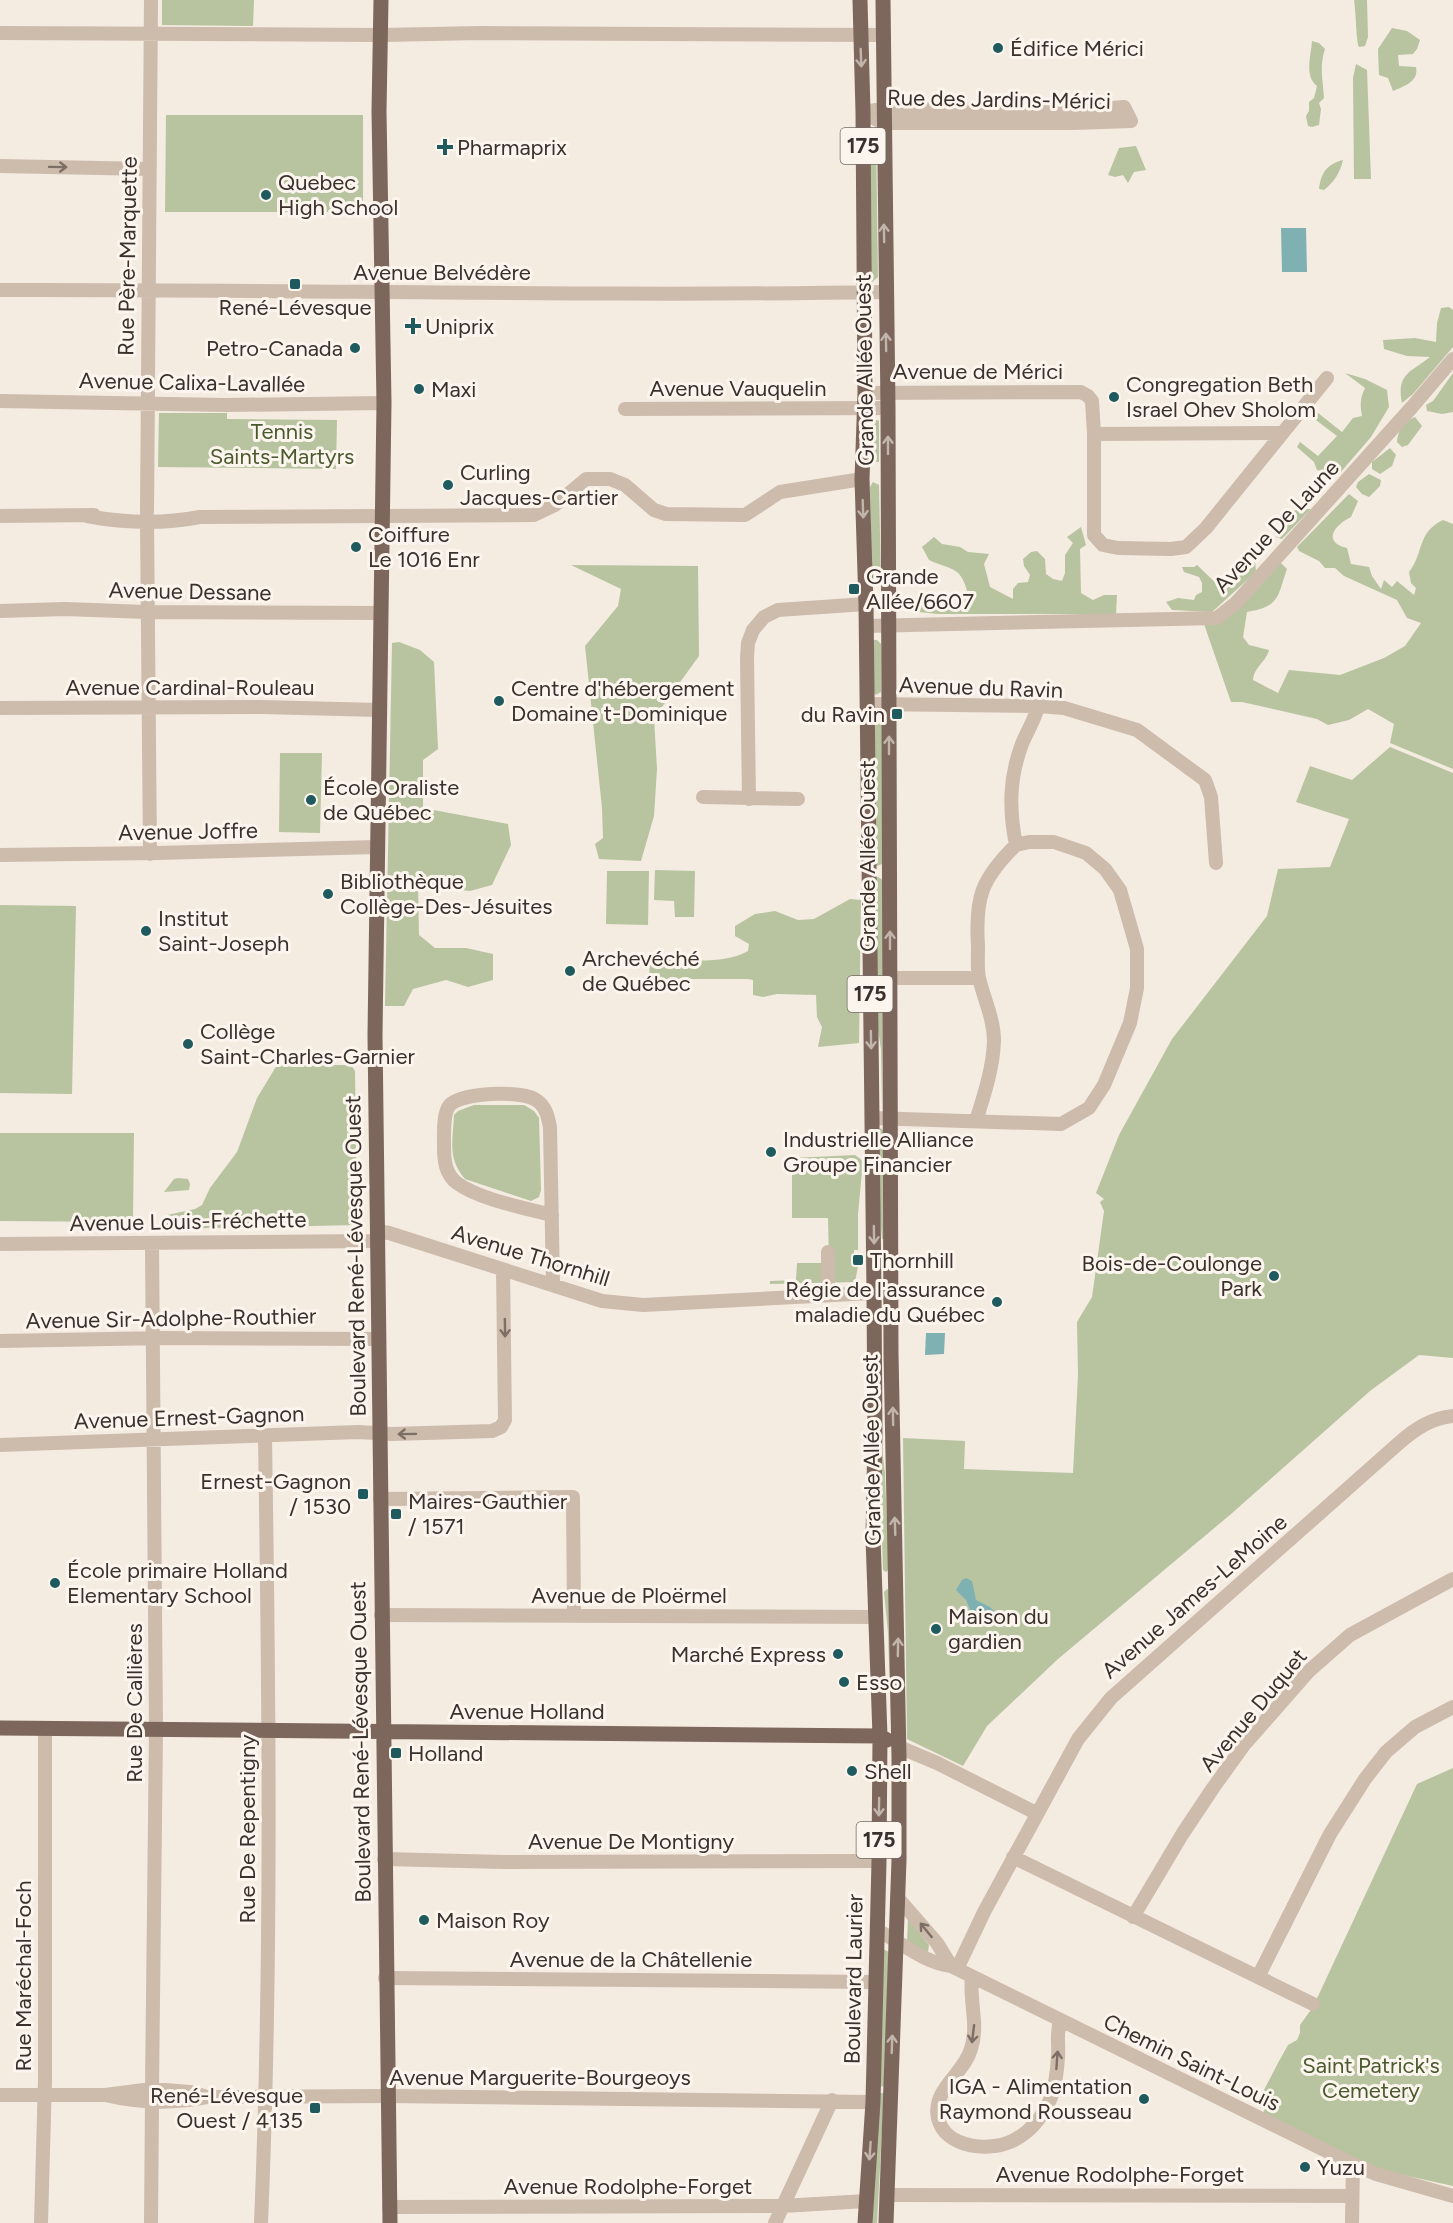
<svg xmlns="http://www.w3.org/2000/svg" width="1453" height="2223" viewBox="0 0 1453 2223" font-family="Figtree,sans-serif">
  <rect width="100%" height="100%" fill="#f4ebe1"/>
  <!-- green -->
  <path fill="#b8c4a0" d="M162,0H254L253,26L162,25Z
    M1354,0H1367L1368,37L1365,46L1359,47C1356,41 1356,11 1354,0Z
    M1392,28L1407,31L1420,40L1417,49L1413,54L1398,55L1399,66L1416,67C1419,81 1405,86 1393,91L1388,78L1379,75L1378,49Z
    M1312,41L1319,43L1325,49C1319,67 1323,80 1324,98L1319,103L1321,109L1319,125L1312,127L1308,126L1306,116L1309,111V102L1314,98L1317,86C1304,76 1311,56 1312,41Z
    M1356,64L1367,70L1371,179H1354L1353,78Z
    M166,115H363V212H165Z
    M872,128L876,133L878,277L871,283L869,129Z
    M1136,146L1146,170L1134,172L1128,183L1123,175L1115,177L1108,175L1119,148Z
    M1343,160C1340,173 1334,182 1324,190L1319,189C1321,173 1327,164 1343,160Z
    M1449,307L1453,310V347L1413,394L1402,403C1396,374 1411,372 1430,357L1407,356L1384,349L1383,340L1415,338L1436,342L1437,323L1441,308Z
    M1345,373L1365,379L1387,390L1389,407L1371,437L1340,473H1326L1317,470L1314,462L1297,447L1300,442L1318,456L1337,436L1308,414L1313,409L1342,432L1353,418L1362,416C1360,405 1360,398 1365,388Z
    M1453,373V412L1442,414L1427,411L1426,405L1433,401Z
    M159,413H227V419L337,420L336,469L158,467Z
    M1415,417L1422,426L1408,445L1402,447L1397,442C1398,430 1403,422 1415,417Z
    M870,420H877L879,421V462H870Z
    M1390,448L1396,455L1392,466L1380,474L1372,469V462Z
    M1369,474L1381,480L1380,486L1369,497L1362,494L1356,487L1358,482Z
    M873,482L879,485L881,582L877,586L871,584L870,487Z
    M1349,494L1358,501L1351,517C1334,525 1322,542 1347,548L1351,564L1369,567L1372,576L1381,589L1384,580L1392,587L1397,581L1414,595L1416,588L1411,583L1409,572C1424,553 1417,532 1443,520L1453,524V769L1390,743L1394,724L1368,709L1349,720L1328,725L1317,719L1242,702H1231L1204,624L1280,562L1287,569C1277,598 1280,606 1247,612L1243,637L1249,645L1269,650C1266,662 1254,667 1253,680L1278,693L1289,670L1340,675L1384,658L1405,646L1421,623L1407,618L1397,600L1344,576L1335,568H1325L1319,561L1299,551L1297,547Z
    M1297,509H1311L1282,539L1276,537L1289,515Z
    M1081,527L1086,545L1080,549L1081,593L1093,600L1104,595H1117L1116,614H938L919,612L923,602L931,597L951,605L963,604L968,594C961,566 953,571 929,560L922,547L934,537L942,544L960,547L968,552L989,554L984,564L990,587L1013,599V589L1018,583L1028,582L1030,575L1024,566L1023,559L1031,552L1037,551L1045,559L1046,574L1053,579L1062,581L1065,573V555L1073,543L1067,537Z
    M1245,558L1255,559L1256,572L1212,612L1172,610L1166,602L1178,598L1194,600L1196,595L1202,592V583L1199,577L1184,572L1182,567H1194L1197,565L1222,589L1238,574L1240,564Z
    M571,565L698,566L699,656L654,718L657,769L654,816L641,861L599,859L595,844L603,838L602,808L585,646L618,606L621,589Z
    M874,640H877L881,644V692L876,695L874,693Z
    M399,642L420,650L434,662L438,749L423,760V808L508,824L511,845L492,885L470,891L418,885L419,935L435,948H466L493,954V980L468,987L446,980L413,989L404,1006H385L392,643Z
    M876,721L882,724V864L877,866L875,864L874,723Z
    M1390,747L1453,773V1358L1419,1355L1370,1391L1231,1514L1058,1659L987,1726L963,1766L907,1739L903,1438L965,1441L964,1469L1073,1473L1078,1375L1077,1322L1092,1297L1104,1211L1100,1202L1104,1199L1096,1193L1119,1135L1172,1039L1267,916L1278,869L1330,867L1349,819L1296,802L1310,766L1352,780Z
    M280,753H322L320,833L279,832Z
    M655,870L695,871L694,917H675L674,901L654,900Z
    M607,871H649L648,925L606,924Z
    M878,877L883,880L882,1105L881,1049L876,1018L875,879Z
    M850,899L861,900L859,1043L818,1047L822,1027L817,1017L816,995L777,994L763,997L753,995V980L748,979H649L650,958C679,959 722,966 748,951L749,944L735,936V926L755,914L775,911L798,920L814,919Z
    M0,905L76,906L72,1094L0,1093Z
    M277,1065H351L355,1071L357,1225L166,1229L167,1215L195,1209L202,1205L210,1188L237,1152L257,1098Z
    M474,1105H524L534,1111L539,1118L541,1190L539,1197L531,1201L465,1179C447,1158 453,1141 454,1115L458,1111Z
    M880,1128L883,1130L884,1239H882L875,1160Z
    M0,1133H134L133,1222L0,1221Z
    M855,1155L863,1161L858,1214V1250H854V1266H858L855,1282L770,1284V1281L796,1280L797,1263H829L828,1218H792V1158Z
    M178,1178L188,1179L190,1184L189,1190L164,1192L174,1179Z
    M879,1447H882L885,1474L889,1569L886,1572L883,1570Z
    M887,1589L890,1590L891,1722L888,1633L884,1592Z
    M1453,1768V2186L1353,2164L1261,2117L1265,2109L1259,2107L1264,2090L1278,2063L1288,2045L1297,2040L1300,2033V2025L1313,2007L1417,1784Z
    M908,1918L929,1945L928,1952L907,1943Z
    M883,1949L889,1952L884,2086L879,2087Z
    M878,2093H884L877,2223H872Z"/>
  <!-- water -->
  <path fill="#7fb0b2" d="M1281,228H1306L1307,272H1282Z
    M926,1333H945L944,1354L925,1355Z
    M966,1578L972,1581L976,1600L990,1607L995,1612L992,1619H977L971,1612L966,1600L956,1590L962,1580Z"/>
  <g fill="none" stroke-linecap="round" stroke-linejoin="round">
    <!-- minor -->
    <path stroke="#cdbbac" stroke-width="14" d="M0,33L381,35L481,33L883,35
      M1124,107L1131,121L1073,123H883L863,112L883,109L1089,110Z
      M0,166L149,169
      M0,290C295,289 590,297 885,292
      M865,393L1081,392L1088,396L1092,401L1094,434V535L1103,545L1118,548L1171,549L1186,547L1206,528L1327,378
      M0,401L225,405L384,403
      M625,409L888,408
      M1094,434L1282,433
      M147,512L151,0
      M0,516L94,515
      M87,516C124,523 163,524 200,517L534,515L555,505L586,479H610L625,485L654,510L666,514L745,515L780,492L862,479
      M147,521L150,854
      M0,611L65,609L146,612L380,613
      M866,626L1217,618L1236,603L1412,407L1453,359
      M867,704L1038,706L1064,708L1137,730L1205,780L1211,797L1216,863
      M0,708L261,707L379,710
      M703,797L798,799
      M749,799L747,658L748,643L753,630L764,617L778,610L866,604
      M1016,845C1009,810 1009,778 1022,744C1027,731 1035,720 1038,706
      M0,855L158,853L377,847
      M890,978H979
      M872,1118L1061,1124L1089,1108L1104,1085L1130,1023L1137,988V949L1120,890L1105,869L1086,853L1054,842H1029L1016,845
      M976,1121C984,1095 993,1069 994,1041C994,1019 984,999 979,978C977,968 978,957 978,946C975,898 981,879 1016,845
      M552,1215C525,1208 478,1199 457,1183C445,1174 444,1160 444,1146C444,1135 443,1114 449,1106C460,1092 522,1090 536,1100C546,1106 548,1117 550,1127L553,1285
      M377,1231L389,1233L602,1301L643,1305L891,1292
      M0,1244L377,1241
      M828,1252V1286
      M0,1341L163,1338L379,1339
      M0,1445L358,1432L392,1434L492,1431L501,1427L505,1420L503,1270
      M380,1499L573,1497L574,1616
      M381,1615L876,1617
      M899,1747L937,1763L1036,1813
      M1013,1857L1313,2004
      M384,1859L503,1862L879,1861
      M897,1897L937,1943L951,1966
      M1133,1917L1183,1833L1213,1788L1244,1745L1309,1671L1350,1635L1453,1579
      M877,1930C901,1942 924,1963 951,1966L1353,2164L1376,2174L1453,2196
      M957,1969L984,1912L1078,1739L1111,1698L1399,1443C1415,1429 1431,1418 1453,1416
      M972,1977C969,2001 979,2025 971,2049C964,2074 932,2089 938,2118C945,2149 992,2153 1016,2139C1029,2132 1040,2119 1047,2106C1055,2092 1057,2073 1058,2057C1059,2042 1056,2036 1060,2021
      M1258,1977L1330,1834L1365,1779L1386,1752L1415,1727L1453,1707
      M385,1978L875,1982
      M152,2089L156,1729L152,1244
      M0,2095H105L152,2089L190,2092L204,2096
      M105,2095C139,2103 173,2104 208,2097L388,2096L873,2102
      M887,2195L1352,2196
      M389,2207L783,2206L866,2201
      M41,2223L45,2080V1728
      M151,2223L152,2102
      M261,2223C272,1961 269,1698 265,1436
      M775,2223L832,2100
      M1352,2223L1353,2164"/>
    <!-- major -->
    <path stroke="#7d675c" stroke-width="15" d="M381,0L379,111L384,403L375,1035L390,2223
      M860,0L863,112L865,393L862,479L866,604L874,1293L875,1433L873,1538L880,1736L879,1861L873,2102L865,2223
      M883,0L888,408L891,1353L899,1758V1860L886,2223
      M0,1728L880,1736L887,1740"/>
  </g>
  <!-- one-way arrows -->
  <defs><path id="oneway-shaft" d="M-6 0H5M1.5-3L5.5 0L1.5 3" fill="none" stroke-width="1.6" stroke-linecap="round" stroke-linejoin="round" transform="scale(1.5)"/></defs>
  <g stroke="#c2b5ac">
    <use href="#oneway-shaft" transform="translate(861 58) rotate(88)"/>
    <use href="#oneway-shaft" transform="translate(884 233) rotate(-91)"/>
    <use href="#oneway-shaft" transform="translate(886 342) rotate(-91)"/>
    <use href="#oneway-shaft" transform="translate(888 445) rotate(-90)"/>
    <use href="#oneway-shaft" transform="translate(863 509) rotate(88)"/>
    <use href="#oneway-shaft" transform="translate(889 745) rotate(-90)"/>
    <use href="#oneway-shaft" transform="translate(890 940) rotate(-90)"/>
    <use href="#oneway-shaft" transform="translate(871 1040) rotate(89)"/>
    <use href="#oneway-shaft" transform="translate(874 1235) rotate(89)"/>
    <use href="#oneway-shaft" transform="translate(893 1416) rotate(-91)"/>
    <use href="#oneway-shaft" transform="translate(895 1526) rotate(-92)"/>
    <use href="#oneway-shaft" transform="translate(898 1647) rotate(-89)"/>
    <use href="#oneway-shaft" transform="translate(879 1807) rotate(91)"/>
    <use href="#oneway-shaft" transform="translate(892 2044) rotate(-88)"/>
    <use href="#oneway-shaft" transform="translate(870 2151) rotate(94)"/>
  </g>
  <g stroke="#7d6f65">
    <use href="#oneway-shaft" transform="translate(58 167) rotate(1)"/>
    <use href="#oneway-shaft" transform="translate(505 1328) rotate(89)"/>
    <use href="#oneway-shaft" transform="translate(407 1434) rotate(179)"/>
    <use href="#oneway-shaft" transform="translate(926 1930) rotate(-129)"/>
    <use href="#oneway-shaft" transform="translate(973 2034) rotate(97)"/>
    <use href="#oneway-shaft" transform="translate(1057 2060) rotate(-86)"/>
  </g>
  <!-- markers -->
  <g fill="#1f5a5e" stroke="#fbf5ee" stroke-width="2">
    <circle cx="998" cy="48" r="6"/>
    <path d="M442 138h6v6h6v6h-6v6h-6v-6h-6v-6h6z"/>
    <circle cx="266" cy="195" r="6"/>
    <rect x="289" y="278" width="12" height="12" rx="3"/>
    <path d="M410 317h6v6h6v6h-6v6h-6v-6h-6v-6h6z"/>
    <circle cx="355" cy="348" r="6"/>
    <circle cx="419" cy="389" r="6"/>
    <circle cx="1114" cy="397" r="6"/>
    <circle cx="448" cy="485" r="6"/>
    <circle cx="356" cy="547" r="6"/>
    <rect x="848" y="583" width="12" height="12" rx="3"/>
    <circle cx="499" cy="701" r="6"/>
    <rect x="891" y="708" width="12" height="12" rx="3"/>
    <circle cx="311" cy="800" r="6"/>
    <circle cx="328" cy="894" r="6"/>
    <circle cx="146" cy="931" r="6"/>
    <circle cx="570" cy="971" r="6"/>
    <circle cx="188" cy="1044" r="6"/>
    <circle cx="771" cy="1152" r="6"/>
    <rect x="852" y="1254" width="12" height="12" rx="3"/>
    <circle cx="1274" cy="1276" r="6"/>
    <circle cx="997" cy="1302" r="6"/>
    <rect x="357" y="1488" width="12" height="12" rx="3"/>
    <rect x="390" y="1508" width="12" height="12" rx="3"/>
    <circle cx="55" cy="1583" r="6"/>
    <circle cx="936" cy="1629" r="6"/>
    <circle cx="838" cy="1654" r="6"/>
    <circle cx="844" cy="1682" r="6"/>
    <rect x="390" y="1747" width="12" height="12" rx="3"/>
    <circle cx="852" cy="1771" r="6"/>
    <circle cx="424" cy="1920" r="6"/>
    <circle cx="1144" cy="2099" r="6"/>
    <rect x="309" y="2102" width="12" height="12" rx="3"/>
    <circle cx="1305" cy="2167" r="6"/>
  </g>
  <g text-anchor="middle" stroke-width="6" stroke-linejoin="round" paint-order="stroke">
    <!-- shield labels -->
    <g fill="#fbf5ee" stroke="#756b66" stroke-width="1.5">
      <rect x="840.5" y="128" width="45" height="36" rx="4.5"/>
      <rect x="847.5" y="976" width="45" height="36" rx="4.5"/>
      <rect x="856.5" y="1822" width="45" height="36" rx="4.5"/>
    </g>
    <g font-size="21" font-weight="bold" fill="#3b302b">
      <text x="863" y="153">175</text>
      <text x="870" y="1001">175</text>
      <text x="879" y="1847">175</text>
    </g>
    <!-- poi labels -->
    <g font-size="22" fill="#3b302b" stroke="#fbf5ee" text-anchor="start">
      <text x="1010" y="56">Édifice Mérici</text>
      <text x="457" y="155">Pharmaprix</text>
      <text x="278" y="190">Quebec<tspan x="278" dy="25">High School</tspan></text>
      <text x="295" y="315" text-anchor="middle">René-Lévesque</text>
      <text x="425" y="334">Uniprix</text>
      <text x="343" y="356" text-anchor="end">Petro-Canada</text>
      <text x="1126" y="392">Congregation Beth<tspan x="1126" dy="25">Israel Ohev Sholom</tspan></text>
      <text x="431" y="397">Maxi</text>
      <text x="460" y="480">Curling<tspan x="460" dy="25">Jacques-Cartier</tspan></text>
      <text x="368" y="542">Coiffure<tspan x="368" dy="25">Le 1016 Enr</tspan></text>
      <text x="866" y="584">Grande<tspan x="866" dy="25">Allée/6607</tspan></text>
      <text x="511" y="696">Centre d'hébergement<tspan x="511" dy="25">Domaine t-Dominique</tspan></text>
      <text x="885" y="722" text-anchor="end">du Ravin</text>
      <text x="323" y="795">École Oraliste<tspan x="323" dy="25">de Québec</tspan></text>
      <text x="340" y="889">Bibliothèque<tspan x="340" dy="25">Collège-Des-Jésuites</tspan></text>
      <text x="158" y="926">Institut<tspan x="158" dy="25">Saint-Joseph</tspan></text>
      <text x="582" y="966">Archevéché<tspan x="582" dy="25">de Québec</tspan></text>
      <text x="200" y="1039">Collège<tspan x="200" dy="25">Saint-Charles-Garnier</tspan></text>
      <text x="783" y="1147">Industrielle Alliance<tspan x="783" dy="25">Groupe Financier</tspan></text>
      <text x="870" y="1268">Thornhill</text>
      <text x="1262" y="1271" text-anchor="end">Bois-de-Coulonge<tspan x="1262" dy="25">Park</tspan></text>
      <text x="985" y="1297" text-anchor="end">Régie de l'assurance<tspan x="985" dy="25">maladie du Québec</tspan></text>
      <text x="351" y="1489" text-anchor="end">Ernest-Gagnon<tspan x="351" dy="25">/ 1530</tspan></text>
      <text x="408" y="1509">Maires-Gauthier<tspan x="408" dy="25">/ 1571</tspan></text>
      <text x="67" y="1578">École primaire Holland<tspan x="67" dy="25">Elementary School</tspan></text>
      <text x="948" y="1624">Maison du<tspan x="948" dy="25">gardien</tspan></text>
      <text x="826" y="1662" text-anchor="end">Marché Express</text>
      <text x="856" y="1690">Esso</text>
      <text x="408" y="1761">Holland</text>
      <text x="864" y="1779">Shell</text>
      <text x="436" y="1928">Maison Roy</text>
      <text x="1132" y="2094" text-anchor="end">IGA - Alimentation<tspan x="1132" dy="25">Raymond Rousseau</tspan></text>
      <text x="303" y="2103" text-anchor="end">René-Lévesque<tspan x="303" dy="25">Ouest / 4135</tspan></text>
      <text x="1317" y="2175">Yuzu</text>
    </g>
    <!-- street labels -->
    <g font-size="22" fill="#3b302b" stroke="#fbf5ee">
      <text transform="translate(999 99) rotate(1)" y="8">Rue des Jardins-Mérici</text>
      <text transform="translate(127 256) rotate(-89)" y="8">Rue Père-Marquette</text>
      <text x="442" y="280">Avenue Belvédère</text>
      <text transform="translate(864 370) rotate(-91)" y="8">Grande Allée Ouest</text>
      <text x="978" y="379">Avenue de Mérici</text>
      <text transform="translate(192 382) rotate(1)" y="8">Avenue Calixa-Lavallée</text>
      <text x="738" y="396">Avenue Vauquelin</text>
      <text transform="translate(1276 526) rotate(-47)" y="8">Avenue De Laune</text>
      <text transform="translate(190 591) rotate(1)" y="8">Avenue Dessane</text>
      <text x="190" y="695">Avenue Cardinal-Rouleau</text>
      <text transform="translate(981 687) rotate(2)" y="8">Avenue du Ravin</text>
      <text transform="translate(188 831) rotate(-1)" y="8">Avenue Joffre</text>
      <text transform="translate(867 856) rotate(-90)" y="8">Grande Allée Ouest</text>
      <text transform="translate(188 1221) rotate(-1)" y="8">Avenue Louis-Fréchette</text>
      <text transform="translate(531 1255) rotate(17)" y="8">Avenue Thornhill</text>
      <text transform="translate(355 1256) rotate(-91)" y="8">Boulevard René-Lévesque Ouest</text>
      <text transform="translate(171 1318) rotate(-1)" y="8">Avenue Sir-Adolphe-Routhier</text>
      <text transform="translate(189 1417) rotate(-2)" y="8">Avenue Ernest-Gagnon</text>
      <text transform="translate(871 1450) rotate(-91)" y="8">Grande Allée Ouest</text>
      <text x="629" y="1603">Avenue de Ploërmel</text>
      <text transform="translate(1194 1596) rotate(-41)" y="8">Avenue James-LeMoine</text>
      <text transform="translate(134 1703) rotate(-90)" y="8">Rue De Callières</text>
      <text transform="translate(1253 1710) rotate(-50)" y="8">Avenue Duquet</text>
      <text x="527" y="1719">Avenue Holland</text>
      <text transform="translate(360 1742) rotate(-91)" y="8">Boulevard René-Lévesque Ouest</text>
      <text transform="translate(247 1829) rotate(-90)" y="8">Rue De Repentigny</text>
      <text x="631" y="1849">Avenue De Montigny</text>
      <text x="631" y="1967">Avenue de la Châtellenie</text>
      <text transform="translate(23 1976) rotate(-90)" y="8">Rue Maréchal-Foch</text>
      <text transform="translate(853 1979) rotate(-89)" y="8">Boulevard Laurier</text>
      <text transform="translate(1192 2062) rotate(26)" y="8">Chemin Saint-Louis</text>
      <text x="540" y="2085">Avenue Marguerite-Bourgeoys</text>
      <text x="1120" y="2182">Avenue Rodolphe-Forget</text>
      <text x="628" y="2194">Avenue Rodolphe-Forget</text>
    </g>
    <!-- park labels -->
    <g font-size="22" fill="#4a5a2e" stroke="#fbf5ee">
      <text x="282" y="439">Tennis<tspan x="282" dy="25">Saints-Martyrs</tspan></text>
      <text x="1371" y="2073">Saint Patrick's<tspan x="1371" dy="25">Cemetery</tspan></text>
    </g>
  </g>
</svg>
